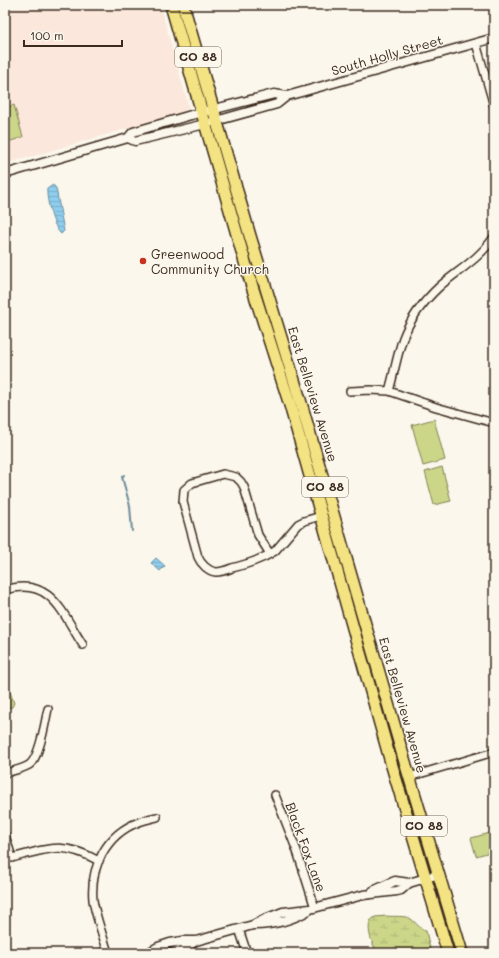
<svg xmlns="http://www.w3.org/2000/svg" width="499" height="958" viewBox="0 0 499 958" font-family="Mali,sans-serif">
  <defs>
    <pattern id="wetland-marsh" width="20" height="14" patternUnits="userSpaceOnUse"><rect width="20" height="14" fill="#cbd689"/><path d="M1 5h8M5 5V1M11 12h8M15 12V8" fill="none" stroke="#afb876"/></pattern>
    <pattern id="water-rules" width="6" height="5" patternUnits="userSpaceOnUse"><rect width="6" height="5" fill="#8dcdee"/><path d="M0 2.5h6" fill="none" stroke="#7bb0cc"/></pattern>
  </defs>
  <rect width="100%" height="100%" fill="#fbf7ec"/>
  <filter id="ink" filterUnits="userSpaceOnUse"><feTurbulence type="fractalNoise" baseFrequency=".025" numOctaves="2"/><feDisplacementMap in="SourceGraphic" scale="8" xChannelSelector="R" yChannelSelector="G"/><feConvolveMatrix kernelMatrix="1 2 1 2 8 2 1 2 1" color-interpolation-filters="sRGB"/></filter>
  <g filter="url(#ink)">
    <!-- built -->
    <path fill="#fbe7db" d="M5,5H160L189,108L181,113L5,164Z"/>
    <!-- wetland -->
    <path fill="url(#wetland-marsh)" stroke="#838054" d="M386,916C394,917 405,915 411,919C418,924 418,928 426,931L431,953H377C372,942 367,933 370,921L375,917Z"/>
    <!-- garden -->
    <path fill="#cbd689" stroke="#838054" d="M14,105L23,137L5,143V108Z
      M434,419L445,460L423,466L412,425Z
      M442,467L451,501L434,505L425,472Z
      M5,690L10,692L14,703L12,707L5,709Z
      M494,832V851L476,856L471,838Z"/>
    <!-- water -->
    <path fill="url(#water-rules)" stroke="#6c8c9b" d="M53,185L56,188L64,231L61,234C53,227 46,199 47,189Z
      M156,558L165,566L160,571L151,563Z"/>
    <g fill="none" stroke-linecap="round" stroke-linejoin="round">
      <!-- stream -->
      <path stroke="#6c8c9b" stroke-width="2" d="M124,475L122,477L130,506L132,531"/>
      <!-- minor casing -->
      <g stroke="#3b2a1e" stroke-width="10">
        <path id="minor" d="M476,43L494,106
          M350,391L371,390L389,391L436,407L494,423
          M389,391C394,374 397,355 403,338C410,319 425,300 440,286C459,270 480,258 494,237
          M270,554L258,535L244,487L241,482L236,477L223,474L192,483L184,490L183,502L198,557C201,564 208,571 216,572C221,572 227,570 232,568C247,564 261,560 275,551L298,524L304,521L321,516
          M5,590C51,576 62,613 83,645
          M5,773C13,771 22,769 29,765C40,758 45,722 48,709
          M409,777L494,752
          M275,795L297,851L315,908
          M5,835L12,858C49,848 63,841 99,861
          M239,929L247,953
          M108,953C104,939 95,914 93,900C90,867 106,834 139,822C145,820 151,818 157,817"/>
      </g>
      <!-- tertiary casing -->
      <g stroke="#3b2a1e" stroke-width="11">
        <path id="tertiary" d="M128,138L135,141L205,124L277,104L287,96L494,38
          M5,174L128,138L133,132L191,115L274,94L287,96
          M373,891L395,881L409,883
          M254,925C274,925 292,920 309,910
          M148,953L158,947L170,943L183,941H196L253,925L265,919L283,912L310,909L363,895L397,891L401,890L409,883L439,874
          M172,953L187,947L196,941"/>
      </g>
      <!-- primary casing -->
      <g stroke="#3b2a1e" stroke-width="14">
        <path id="primary" d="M171,5L251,283L290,405L392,766L448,953
          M183,5L250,236L301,403L402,752L462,953"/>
      </g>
      <!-- minor -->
      <use href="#minor" stroke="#fbf7ec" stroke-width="7"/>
      <!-- tertiary -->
      <use href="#tertiary" stroke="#fbf7ec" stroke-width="8"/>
      <!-- primary -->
      <use href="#primary" stroke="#f4e382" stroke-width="11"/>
    </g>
  </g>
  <!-- markers -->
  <circle fill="#c8321e" stroke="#fbf7ec" stroke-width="1.5" cx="143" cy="261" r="4"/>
  <g text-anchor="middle" stroke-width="3" stroke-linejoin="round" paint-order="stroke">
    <!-- shield labels -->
    <g fill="#fbf7ec" stroke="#75685c" stroke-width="1">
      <rect x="175" y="47" width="46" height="20" rx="3"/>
      <rect x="302" y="477" width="46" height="20" rx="3"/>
      <rect x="401" y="816" width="46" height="20" rx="3"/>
    </g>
    <g font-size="12" font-weight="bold" fill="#3b2a1e">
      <text x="198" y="61">CO 88</text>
      <text x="325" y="491">CO 88</text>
      <text x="424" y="830">CO 88</text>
    </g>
    <!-- street labels -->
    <g font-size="13" fill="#3b2a1e" stroke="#fbf7ec">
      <text transform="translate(387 55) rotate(-16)" y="5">South Holly Street</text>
      <text transform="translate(313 394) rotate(73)" y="5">East Belleview Avenue</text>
      <text transform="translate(403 705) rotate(74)" y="5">East Belleview Avenue</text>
      <text transform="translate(306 847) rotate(70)" y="5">Black Fox Lane</text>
    </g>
    <!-- poi labels -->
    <g font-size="13" fill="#3b2a1e" stroke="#fbf7ec" text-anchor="start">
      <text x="151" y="259">Greenwood<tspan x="151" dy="15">Community Church</tspan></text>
    </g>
  </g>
  <!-- margin -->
  <rect width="499" height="958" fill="none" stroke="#fbf7ec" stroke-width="20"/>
  <rect x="10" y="10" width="479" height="938" fill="none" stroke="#3b2a1e" stroke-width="1.5" filter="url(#ink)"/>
  <!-- scale -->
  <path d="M24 40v6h98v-6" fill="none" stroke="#3b2a1e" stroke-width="2"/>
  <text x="30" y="40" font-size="12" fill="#3b2a1e" stroke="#fbf7ec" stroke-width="3" paint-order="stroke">100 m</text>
</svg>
